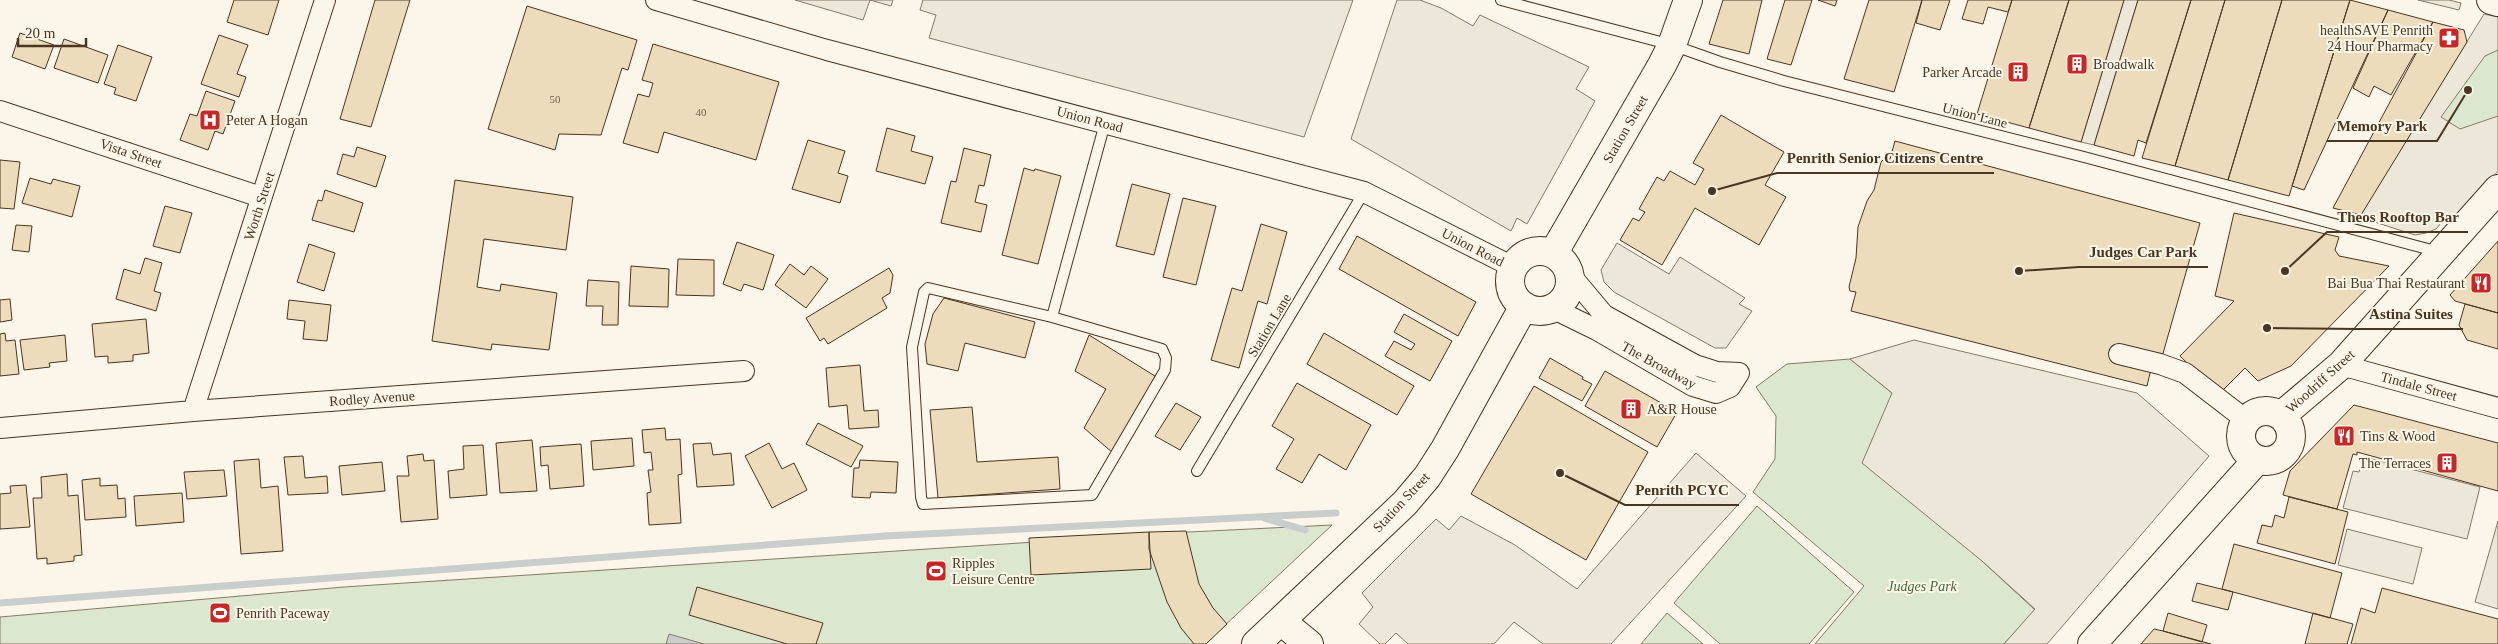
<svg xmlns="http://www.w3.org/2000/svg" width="2498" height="644" viewBox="0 0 2498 644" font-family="'Times New Roman',serif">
  <rect width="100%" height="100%" fill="#fbf6e9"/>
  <!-- green -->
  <path fill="#dce7d0" stroke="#887966" d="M2473,33L2498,40V140L2381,220Z
    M1850,359L1892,393L1982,561L2035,610L2004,644H1815L1864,586L1753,492L1775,459L1776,416L1756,387L1787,364Z
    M1757,506L1854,592L1809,644H1720L1674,603Z
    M1332,525L1205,644H0V617L344,587L1189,532Z
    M1667,613L1703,644H1641Z"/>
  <!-- parking -->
  <path fill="#ede7d9" stroke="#887966" d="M795,0H893L891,6L870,0L863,20Z
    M923,0H1353L1304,137L929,38L936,15L920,10Z
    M1397,0H1420L1441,8L1473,26L1480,15L1589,67L1576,89L1595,101L1527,224L1517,218L1511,231L1351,139Z
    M2124,0H2138L2094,145L2081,142Z
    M2418,0H2449L2461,3L2459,10Z
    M2484,14L2498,17V50L2485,56L2441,117L2460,129L2498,116V171L2456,219L2449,213L2436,229L2426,233L2415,235L2359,217Z
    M1617,243L1669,274L1680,257L1745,298L1739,304L1752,311L1726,348H1715L1614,292L1604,282L1601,270Z
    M1914,340L2137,393L2209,456L2047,644H2004L2035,609L1982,561L1862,463L1892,393L1850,359Z
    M1696,453L1746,496L1611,644H1543L1514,622L1494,644H1408L1396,633L1385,644H1380L1359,624L1373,607L1362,593L1436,519L1449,530L1461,516L1515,545L1577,589Z
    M2364,457L2480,487L2467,539L2343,508L2353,471L2359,472Z
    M2498,521V609L2475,602Z
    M2347,529L2422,548L2413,584L2338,565Z"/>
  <!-- water -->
  <path fill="#c9cecd" stroke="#887966" d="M669,634L704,644H666Z"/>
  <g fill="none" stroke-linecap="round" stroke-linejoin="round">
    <!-- stream -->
    <path stroke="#c9cecd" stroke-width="7" d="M1264,518L1305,530
      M0,603L885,536L1336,513"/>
  </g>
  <!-- building -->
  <path fill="#ecdcbc" stroke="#4a3520" d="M234,0H279L268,35L227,22Z
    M375,0H410L371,127L340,119Z
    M1723,0H1762L1749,54L1709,44Z
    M1785,0H1812L1791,65L1767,59Z
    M1818,0H1837L1835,6Z
    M1869,0H1922L1894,92L1844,79Z
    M1922,0H1950L1940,30L1916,23Z
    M1968,0H2012L2008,12L1988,7L1983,24L1962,19Z
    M2012,0H2069L2029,128L1977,114Z
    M2069,0H2124L2081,142L2029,128Z
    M2138,0H2191L2146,143L2138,140L2134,156L2094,145Z
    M2191,0H2225L2175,166L2142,158Z
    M2225,0H2282L2228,180L2175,166Z
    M2282,0H2350L2289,196L2228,180Z
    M2350,0L2388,10L2304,190L2292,186Z
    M527,6L637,40L628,70L622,68L601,135L559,134L555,150L488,129Z
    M2388,10L2433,22L2391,95L2374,86L2369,97L2353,88Z
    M2433,22L2464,30L2467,42L2361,215L2333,208Z
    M20,33L54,45L45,69L12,57Z
    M219,35L248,45L237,74L246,77L239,97L201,84Z
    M64,39L108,55L98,83L54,68Z
    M653,44L779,82L756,160L664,132L658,153L623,143L638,94L649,97L653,83L642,80Z
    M118,45L152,57L136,101L114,94L116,88L104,84Z
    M206,91L235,101L223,134L215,131L208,150L180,140L190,114L197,116Z
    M1721,115L1784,152L1765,185L1786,197L1759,245L1695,208L1662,265L1620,240L1633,218L1639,221L1645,212L1639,209L1657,177L1664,181L1670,171L1695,185L1704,169L1693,163Z
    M887,128L915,136L911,151L933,157L925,184L876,171Z
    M808,140L845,151L838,173L848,176L840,203L792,189Z
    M1895,141L2200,223L2160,364L2151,369L2147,386L1851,311L1856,292L1850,291L1849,287L1856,258L1858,227L1867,201L1874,190L1881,162L1885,158L1890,159Z
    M357,147L386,156L376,187L337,174L343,154L354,157Z
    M964,148L991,155L984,186L979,185L975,202L987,205L981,232L941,223L951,181L956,182Z
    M0,160L20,162L14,209L0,208Z
    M1024,168L1034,171L1035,169L1061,176L1038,264L1002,255Z
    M30,178L51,184L53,179L80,186L72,217L22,203Z
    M455,180L573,197L566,250L484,239L477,287L500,291L501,284L557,293L549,350L492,344L491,350L432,341Z
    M1132,184L1170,194L1154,255L1116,246Z
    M325,190L363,203L354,232L312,220L318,200L322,201Z
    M1183,198L1216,206L1196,285L1163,277Z
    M165,206L192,213L180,253L153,246Z
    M2234,213L2339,237L2335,250L2339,256L2389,266L2291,366L2258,381L2245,368L2219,394L2180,356L2234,301L2215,296Z
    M1261,224L1287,232L1267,304L1258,301L1239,368L1211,360L1232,288L1242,291Z
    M16,225L32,226L29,252L12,250Z
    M1357,236L1476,302L1458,336L1339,269Z
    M2498,241V313L2455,301L2450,295Z
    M737,242L774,255L763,290L744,284L741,291L723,284Z
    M309,244L335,253L324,291L297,282Z
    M145,258L162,263L154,291L161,293L156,311L116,299L124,269L140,274Z
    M678,259L714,260V296L676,295Z
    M790,264L804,275L811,266L828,279L806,308L775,285Z
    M631,266L669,269L668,307L629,306Z
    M889,268L893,275L890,293L882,298L887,308L828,344L824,338L820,341L806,318Z
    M588,280L619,282L618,325H602L603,306H586Z
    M944,298L1035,322L1025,358L965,343L958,371L927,364L925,344L933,314Z
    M10,299L12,320L0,322V300Z
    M289,300L331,305L327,341L303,339L305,321L287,319Z
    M2465,304L2498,313V349L2467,340L2459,325Z
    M1404,314L1452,341L1430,381L1385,356L1394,341L1411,350L1415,344L1394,332Z
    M146,319L149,353L133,355V361L108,363V356L95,357L92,324Z
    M5,333L6,341L15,340L19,374L0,376V334Z
    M1324,333L1414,386L1397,415L1307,364Z
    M65,335L67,361L49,363L50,367L24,370L20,340Z
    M1089,335L1158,378L1113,453L1084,428L1106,389L1075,371Z
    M1550,358L1583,377L1582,379L1592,384L1582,401L1539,378Z
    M860,365L864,411L878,410L879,427L849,429L847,405L829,407L826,368Z
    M1605,371L1677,412L1657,447L1585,406Z
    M1297,383L1371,425L1346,470L1319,454L1302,483L1276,469L1294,439L1272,426Z
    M1534,386L1648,452L1586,560L1471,494Z
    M1176,403L1201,417L1180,450L1155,436Z
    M2354,405L2498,443V491L2357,452V455L2353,454L2337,509L2283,495L2290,471Z
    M972,407L977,462L1058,457L1060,489L938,498L930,410Z
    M818,423L863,446L851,467L806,444Z
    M665,428L666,440L680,439L682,474L678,475L681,523L649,525L647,493L651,492L648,470H653L651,452L644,453L642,430Z
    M632,438L634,466L593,470L591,441Z
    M532,440L537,491L500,493L496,443Z
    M711,443L713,455L731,453L734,485L697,487L693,444Z
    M769,443L782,469L794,463L807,490L772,508L745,456Z
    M581,444L584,486L550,489L548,465L541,466L540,447Z
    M483,445L487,495L450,498L448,471L464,469L463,446Z
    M423,454L424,461L434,460L438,519L401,522L397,476H409L407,456Z
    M303,456L305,478L327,476L328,493L288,495L284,457Z
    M259,459L261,488L278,486L283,551L241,554L234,461Z
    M860,460L898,462L896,493L871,492L870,498L852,497L854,468H859Z
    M382,462L385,491L342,495L339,466Z
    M224,470L227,496L187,499L184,472Z
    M67,474L68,496L78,495L82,555L74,556V561L47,564V558L37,559L33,498H42L41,477Z
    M100,478V486L117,485L118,499L125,498L126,517L85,520L82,480Z
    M26,485L30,527L0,529V494L11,493L10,486Z
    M182,493L184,522L136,526L134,496Z
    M2289,497L2348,512L2335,564L2257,543L2262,525L2272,527L2275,515L2284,518Z
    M1186,531L1199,584L1213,608L1227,624L1206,644H1194L1181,628L1167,602L1149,549V532Z
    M1149,532L1151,569L1031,575L1029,538Z
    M2234,544L2342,573L2330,618L2222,589Z
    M2197,583L2233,592L2228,610L2192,601Z
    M697,587L823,623L816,644H787L689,615Z
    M2382,588L2498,619V644H2351L2361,608L2375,613Z
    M2168,613L2207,625L2202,642L2163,631Z
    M2313,613L2353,624L2347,644H2305Z
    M2154,629L2163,631L2211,644H2141Z"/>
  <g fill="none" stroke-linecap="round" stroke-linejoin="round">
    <!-- lane casing -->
    <g stroke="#4a3520" stroke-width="12">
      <path id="lane" d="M1501,0L1672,45L1720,62L1784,81L2084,157L2439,252
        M928,288L1052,317L1162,349L1166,358L1165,370L1092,495L923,504L921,497L912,347L924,292Z
        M1052,317L1105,123
        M1197,471L1364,192"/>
    </g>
    <!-- street casing -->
    <g stroke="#4a3520" stroke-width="22">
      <path id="street" d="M656,0L827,50L1364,192L1513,267
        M0,111L261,197
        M1552,308L1597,330L1693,386L1716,393L1730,387L1739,373L1717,372L1695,365L1604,315L1568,272
        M2119,354L2160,364L2185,373L2246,420
        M2341,365L2498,408
        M193,411L325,0
        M0,428L193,411L744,371"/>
    </g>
    <!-- secondary casing -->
    <g stroke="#4a3520" stroke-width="30">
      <path id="secondary" d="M2491,0L2498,2
        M1510 281a30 30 0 1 1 60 0a30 30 0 1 1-60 0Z
        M1553,254L1662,65L1672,45L1688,0
        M2241 436a25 25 0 1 1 50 0a25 25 0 1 1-50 0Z
        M2281,416L2341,365L2498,189
        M1281,621L1309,644
        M1256,644L1405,503L1427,477L1445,449L1524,306
        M2092,644L2257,460"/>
    </g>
    <!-- lane -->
    <use href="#lane" stroke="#fbf6e9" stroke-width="10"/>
    <!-- street -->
    <use href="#street" stroke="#fbf6e9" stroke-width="20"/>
    <!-- secondary -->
    <use href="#secondary" stroke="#fbf6e9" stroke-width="28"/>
  </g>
  <!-- icons -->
  <defs>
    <g id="pharmacy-square" transform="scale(1.125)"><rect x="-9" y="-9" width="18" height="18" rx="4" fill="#c62828" stroke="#fbf6e9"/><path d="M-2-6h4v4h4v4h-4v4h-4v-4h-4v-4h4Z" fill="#fff"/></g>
    <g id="building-square" transform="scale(1.125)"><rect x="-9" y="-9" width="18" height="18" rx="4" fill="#c62828" stroke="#fbf6e9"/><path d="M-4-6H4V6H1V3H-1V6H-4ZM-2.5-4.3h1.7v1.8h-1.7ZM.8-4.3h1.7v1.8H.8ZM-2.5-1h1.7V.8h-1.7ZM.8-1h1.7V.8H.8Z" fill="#fff"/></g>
    <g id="hospital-square" transform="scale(1.125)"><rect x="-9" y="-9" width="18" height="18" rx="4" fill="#c62828" stroke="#fbf6e9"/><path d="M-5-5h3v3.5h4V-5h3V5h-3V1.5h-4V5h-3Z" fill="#fff"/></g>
    <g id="restaurant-square" transform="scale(1.125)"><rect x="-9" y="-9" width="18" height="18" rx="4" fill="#c62828" stroke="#fbf6e9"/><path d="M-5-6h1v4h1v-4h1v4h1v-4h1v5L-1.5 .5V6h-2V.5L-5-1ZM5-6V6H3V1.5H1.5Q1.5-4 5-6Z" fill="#fff"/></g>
    <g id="stadium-square" transform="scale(1.125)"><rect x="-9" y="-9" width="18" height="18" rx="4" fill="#c62828" stroke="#fbf6e9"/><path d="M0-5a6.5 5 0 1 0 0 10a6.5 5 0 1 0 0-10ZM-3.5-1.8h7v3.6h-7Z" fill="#fff"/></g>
  </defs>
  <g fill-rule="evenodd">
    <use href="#pharmacy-square" x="2449" y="38"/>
    <use href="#building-square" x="2077" y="64"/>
    <use href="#building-square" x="2018" y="72"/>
    <use href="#hospital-square" x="210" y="120"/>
    <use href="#restaurant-square" x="2481" y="283"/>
    <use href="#building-square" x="1631" y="409"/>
    <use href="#restaurant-square" x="2344" y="436"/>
    <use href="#building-square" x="2447" y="463"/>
    <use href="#stadium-square" x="936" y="571"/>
    <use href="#stadium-square" x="220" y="613"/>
  </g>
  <g text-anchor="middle" stroke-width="4" stroke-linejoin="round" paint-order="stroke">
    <!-- number labels -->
    <g font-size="11" fill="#725f47">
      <text x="555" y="103">50</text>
      <text x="701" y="116">40</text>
    </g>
    <!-- poi labels -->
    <g font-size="14" fill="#4a3520" stroke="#fbf6e9" text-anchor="start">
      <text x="2433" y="35" text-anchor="end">healthSAVE Penrith<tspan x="2433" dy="16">24 Hour Pharmacy</tspan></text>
      <text x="2093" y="69">Broadwalk</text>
      <text x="2002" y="77" text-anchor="end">Parker Arcade</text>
      <text x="226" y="125">Peter A Hogan</text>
      <text x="2465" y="288" text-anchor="end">Bai Bua Thai Restaurant</text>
      <text x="1647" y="414">A&amp;R House</text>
      <text x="2360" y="441">Tins &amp; Wood</text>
      <text x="2431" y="468" text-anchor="end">The Terraces</text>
      <text x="952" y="568">Ripples<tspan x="952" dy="16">Leisure Centre</tspan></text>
      <text x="236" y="618">Penrith Paceway</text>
    </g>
    <!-- street labels -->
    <g font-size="14" fill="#4a3520" stroke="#fbf6e9">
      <text transform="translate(1975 115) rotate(14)" y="5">Union Lane</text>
      <text transform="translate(1090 119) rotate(15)" y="5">Union Road</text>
      <text transform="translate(1625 129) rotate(-60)" y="5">Station Street</text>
      <text transform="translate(131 153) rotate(19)" y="5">Vista Street</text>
      <text transform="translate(259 206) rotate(-72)" y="5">Worth Street</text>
      <text transform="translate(1473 247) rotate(27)" y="5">Union Road</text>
      <text transform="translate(1269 325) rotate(-59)" y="5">Station Lane</text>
      <text transform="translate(1659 365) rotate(29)" y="5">The Broadway</text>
      <text transform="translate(2320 381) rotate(-42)" y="5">Woodriff Street</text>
      <text transform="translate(2419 386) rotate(15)" y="5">Tindale Street</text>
      <text transform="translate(372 398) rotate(-4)" y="5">Rodley Avenue</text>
      <text transform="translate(1401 502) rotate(-47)" y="5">Station Street</text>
    </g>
    <!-- park labels -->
    <g font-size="14" font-style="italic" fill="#436837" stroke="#fbf6e9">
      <text x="1922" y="591">Judges Park</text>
    </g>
  </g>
  <!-- callouts -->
  <path fill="none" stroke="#4a3520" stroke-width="2" d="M2468 90L2437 141H2327M1712 191L1777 173H1994M2285 271L2327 232H2468M2019 271L2079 267H2208M2267 328L2359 329H2463M1560 473L1625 505H1739"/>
  <g fill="#4a3520" stroke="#fbf6e9" stroke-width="2">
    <circle cx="2468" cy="90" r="5"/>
    <circle cx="1712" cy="191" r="5"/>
    <circle cx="2285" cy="271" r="5"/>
    <circle cx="2019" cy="271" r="5"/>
    <circle cx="2267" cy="328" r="5"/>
    <circle cx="1560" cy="473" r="5"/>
  </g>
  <g font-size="15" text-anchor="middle" font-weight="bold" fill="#4a3520" stroke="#fbf6e9" stroke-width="4" stroke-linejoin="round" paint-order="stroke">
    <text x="2382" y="131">Memory Park</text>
    <text x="1885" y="163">Penrith Senior Citizens Centre</text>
    <text x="2398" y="222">Theos Rooftop Bar</text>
    <text x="2143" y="257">Judges Car Park</text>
    <text x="2411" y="319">Astina Suites</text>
    <text x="1682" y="495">Penrith PCYC</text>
  </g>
  <!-- scale -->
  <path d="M18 38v8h68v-8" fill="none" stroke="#4a3520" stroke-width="2.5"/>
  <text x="25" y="38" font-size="15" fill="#4a3520" stroke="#fbf6e9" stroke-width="4" paint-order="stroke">20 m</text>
</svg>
